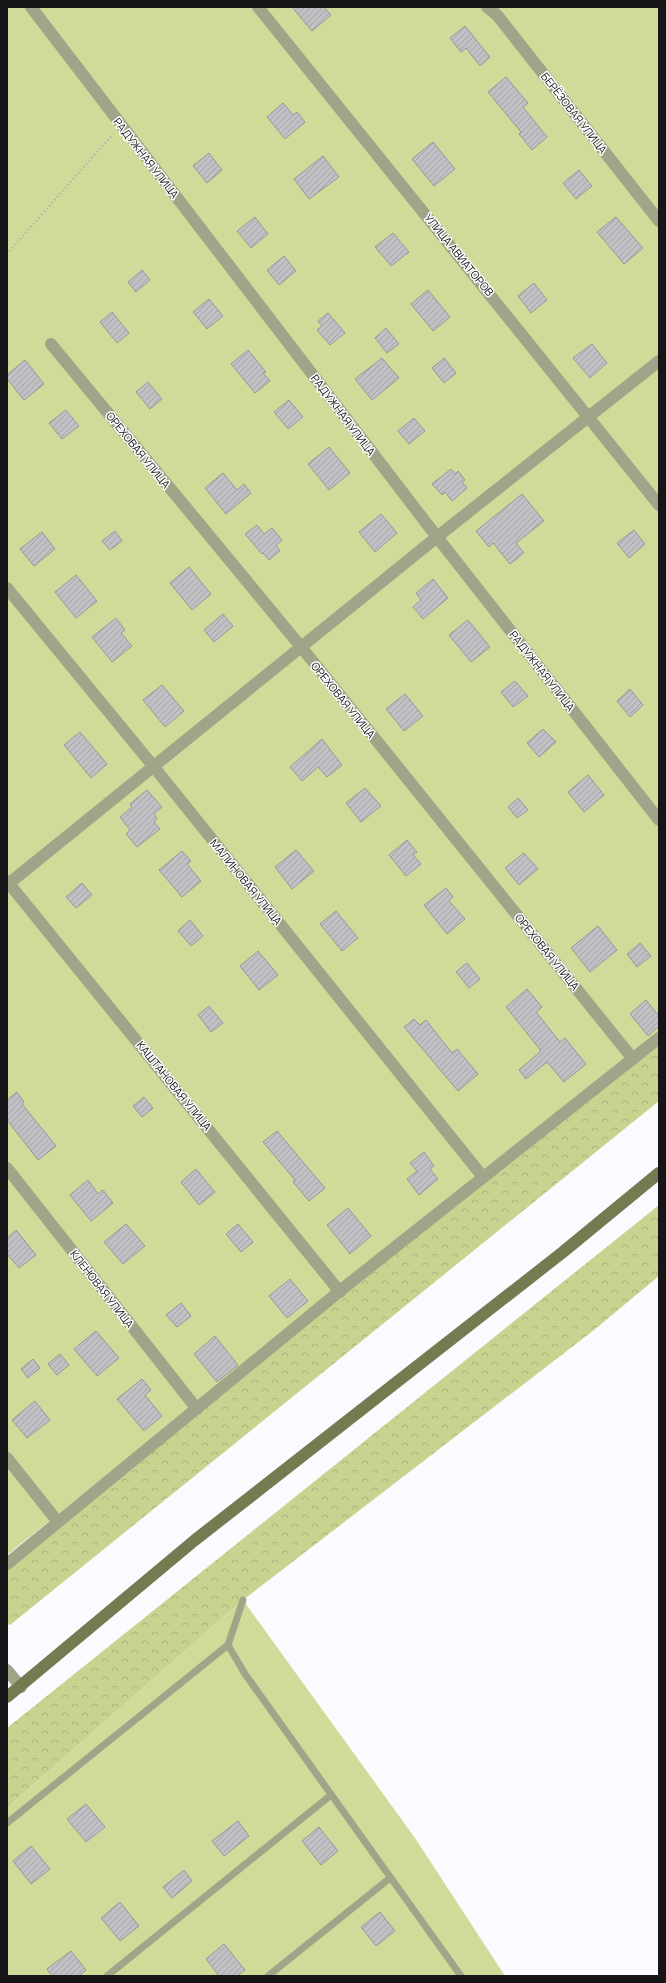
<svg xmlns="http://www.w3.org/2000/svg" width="666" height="1983" viewBox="0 0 666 1983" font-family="Manrope,sans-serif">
  <defs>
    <pattern id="forest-crowns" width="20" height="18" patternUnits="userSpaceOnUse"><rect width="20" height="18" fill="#c9d38f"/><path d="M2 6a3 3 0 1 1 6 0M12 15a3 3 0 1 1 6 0" fill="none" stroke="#acb47b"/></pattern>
    <pattern id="building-hatch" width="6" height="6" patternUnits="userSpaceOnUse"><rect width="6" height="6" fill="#c1c1c5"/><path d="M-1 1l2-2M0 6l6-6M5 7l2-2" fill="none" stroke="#a5a5a8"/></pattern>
  </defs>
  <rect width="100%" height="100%" fill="#fafbff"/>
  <!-- green -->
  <path fill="#d1db99" d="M7,7H659V1032L7,1555Z
    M243,1600L415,1838L505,1976H7V1808Z"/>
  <!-- forest -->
  <path fill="url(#forest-crowns)" d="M659,1042V1101L10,1625L7,1624V1565Z
    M659,1205V1276L594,1330L243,1600L7,1808V1728Z"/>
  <!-- building -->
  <path fill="url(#building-hatch)" stroke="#97979b" d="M292,7H324L331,15L312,31Z
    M465,26L490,57L480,66L466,48L461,52L450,38Z
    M506,77L528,103L523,107L547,137L532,150L519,134L521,132L488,92Z
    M283,103L293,115L297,112L305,122L285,139L267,117Z
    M433,142L455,169L434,186L412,159Z
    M209,153L222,170L207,183L193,166Z
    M323,156L339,177L309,199L294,179Z
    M579,170L592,186L576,199L563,183Z
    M255,217L268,234L251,248L237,231Z
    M616,217L643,248L624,264L597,232Z
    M393,233L409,252L391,266L375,247Z
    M284,256L296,271L279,285L267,270Z
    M142,270L150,280L136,292L128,282Z
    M534,283L547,300L531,313L518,296Z
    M428,290L450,317L433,331L411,304Z
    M209,299L223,316L207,329L193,312Z
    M112,312L129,333L117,343L100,322Z
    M328,313L345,333L330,345L317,330L322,326L318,321Z
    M386,328L399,344L387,353L375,338Z
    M592,344L607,363L590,378L573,358Z
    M248,350L266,372L263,373L270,381L255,393L231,364Z
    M382,358L399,378L372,400L355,379Z
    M444,358L456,373L444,383L432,368Z
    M25,360L44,384L24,400L7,379V375Z
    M148,382L162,399L150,409L136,392Z
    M289,400L303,417L288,429L274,412Z
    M66,410L79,426L62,439L49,423Z
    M414,418L425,431L409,444L398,431Z
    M329,447L350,473L329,490L308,464Z
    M451,469L455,474L458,471L465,480L462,482L467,488L452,501L445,492L442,495L432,484Z
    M223,473L237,490L244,484L251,493L226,514L205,488Z
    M522,494L544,521L516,543L524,553L510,564L493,543L489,547L476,531Z
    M381,514L397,533L375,552L359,532Z
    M257,525L264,534L272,528L282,540L276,545L280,551L269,560L263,553L262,554L245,534Z
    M634,530L645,544L629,558L617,543Z
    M115,531L122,541L110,550L102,541Z
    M42,532L55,549L34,566L20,549Z
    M189,567L211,594L192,610L170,583Z
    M76,575L97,601L76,618L55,592Z
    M433,579L448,598L423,619L413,607L421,600L416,593Z
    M223,614L233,626L214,642L204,630Z
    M116,618L125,630L121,633L132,646L112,662L92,637Z
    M468,620L490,647L471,662L449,635Z
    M515,681L528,696L513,707L501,692Z
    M162,685L184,711L165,727L143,700Z
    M630,689L643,705L630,717L617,701Z
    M405,694L423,716L404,731L386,709Z
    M543,729L556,742L539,757L527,743Z
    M80,732L107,764L91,778L64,745Z
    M322,739L342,765L327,777L318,767L302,781L290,767Z
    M588,775L604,795L584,812L568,792Z
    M365,788L381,806L361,822L346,803Z
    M147,790L162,807L154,814L157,819L154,822L160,829L137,847L126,834L130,830L120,817L132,807L130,804Z
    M518,798L528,810L517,818L508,807Z
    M407,840L417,852L413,855L421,864L406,876L389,855Z
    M296,850L314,871L292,889L275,867Z
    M182,851L191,861L187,864L201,881L182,897L159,870Z
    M524,853L538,869L519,885L505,868Z
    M82,883L92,895L76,908L66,897Z
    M446,888L453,897L449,901L465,919L447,934L424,905Z
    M336,911L358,938L342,951L320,924Z
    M190,920L203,936L191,946L178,931Z
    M598,926L617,950L590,972L571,948Z
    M640,943L651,956L637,967L627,954Z
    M258,951L278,975L259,990L240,966Z
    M467,963L480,979L469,988L456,972Z
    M527,989L542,1007L536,1012L560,1042L565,1038L586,1064L564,1082L547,1062L526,1079L519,1070L541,1051L506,1007Z
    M646,1000L659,1016V1026L648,1036L630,1014Z
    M209,1006L223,1023L211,1032L198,1015Z
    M414,1019L420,1025L426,1020L452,1053L457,1049L478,1074L458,1091L404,1027Z
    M17,1092L24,1102L22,1104L56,1146L38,1160L7,1120V1100Z
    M144,1097L153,1108L142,1117L133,1106Z
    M277,1131L325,1188L309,1201L293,1182L295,1180L263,1142Z
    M424,1152L434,1166L430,1169L438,1179L419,1195L407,1179L417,1171L410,1163Z
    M196,1169L215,1192L199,1205L181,1182Z
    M88,1180L98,1194L103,1190L113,1203L91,1221L70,1195Z
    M348,1208L371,1236L350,1254L327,1225Z
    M126,1224L145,1246L123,1264L104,1242Z
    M238,1224L253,1242L241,1252L226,1234Z
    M16,1230L36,1255L19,1268L7,1254V1238Z
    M290,1279L308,1301L287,1318L269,1296Z
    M181,1303L191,1316L177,1327L166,1315Z
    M96,1331L119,1358L97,1376L74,1349Z
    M215,1336L238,1365L217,1382L194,1354Z
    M60,1354L69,1365L57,1375L48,1364Z
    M33,1359L40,1368L28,1378L21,1369Z
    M142,1379L151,1390L145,1395L162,1416L144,1431L117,1399Z
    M35,1401L50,1420L27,1438L12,1420Z
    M86,1804L105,1827L86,1842L67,1819Z
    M238,1821L249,1836L224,1856L212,1841Z
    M319,1827L338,1851L321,1865L302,1841Z
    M31,1846L50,1869L31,1884L13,1861Z
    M184,1870L192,1881L172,1898L163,1887Z
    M120,1902L139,1926L120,1941L101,1918Z
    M380,1912L395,1931L376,1946L361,1927Z
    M224,1944L245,1970L237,1976H219L206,1959Z
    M71,1951L86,1970L79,1976H52L47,1969Z"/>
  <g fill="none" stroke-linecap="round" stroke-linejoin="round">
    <!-- path -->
    <path stroke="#a8a8ac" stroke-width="2.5" stroke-dasharray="1 3" stroke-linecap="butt" d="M7,254L113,134"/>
    <!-- lane -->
    <path stroke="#a0a488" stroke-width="7" d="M243,1600L228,1645L245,1674L461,1976
      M7,1823L228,1645
      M107,1976L331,1795
      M268,1976L390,1878"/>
    <!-- street -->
    <path stroke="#a0a488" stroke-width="12" d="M31,7L437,537L659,820
      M258,7L659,505
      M487,7L497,15L659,221
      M51,344L302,648L633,1059
      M7,588L154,767L483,1177
      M7,881L340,1292
      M7,885L437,537L659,361
      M7,1168L197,1409
      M7,1458L58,1522
      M7,1564L346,1286L659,1038
      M7,1670L21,1687"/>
    <!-- secondary -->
    <path stroke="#757b51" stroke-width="12" d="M7,1697L195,1540L563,1252L659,1173"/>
  </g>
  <g text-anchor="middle" stroke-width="3" stroke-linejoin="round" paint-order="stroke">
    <!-- street labels -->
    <g font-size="11" fill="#161618" stroke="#fff">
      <text transform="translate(574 113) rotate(52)" y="4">БЕРЁЗОВАЯ УЛИЦА</text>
      <text transform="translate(146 158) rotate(52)" y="4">РАДУЖНАЯ УЛИЦА</text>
      <text transform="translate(459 255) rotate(51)" y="4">УЛИЦА АВИАТОРОВ</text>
      <text transform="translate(343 415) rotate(53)" y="4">РАДУЖНАЯ УЛИЦА</text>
      <text transform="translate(138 450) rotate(51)" y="4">ОРЕХОВАЯ УЛИЦА</text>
      <text transform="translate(542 671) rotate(52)" y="4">РАДУЖНАЯ УЛИЦА</text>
      <text transform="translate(343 700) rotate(51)" y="4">ОРЕХОВАЯ УЛИЦА</text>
      <text transform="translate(246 882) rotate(51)" y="4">МАЛИНОВАЯ УЛИЦА</text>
      <text transform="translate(547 952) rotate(51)" y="4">ОРЕХОВАЯ УЛИЦА</text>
      <text transform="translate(174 1086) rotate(51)" y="4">КАШТАНОВАЯ УЛИЦА</text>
      <text transform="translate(102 1289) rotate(52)" y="4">КЛЕНОВАЯ УЛИЦА</text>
    </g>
  </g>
  <!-- border -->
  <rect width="666" height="1983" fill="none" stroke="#161618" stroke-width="16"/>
</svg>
